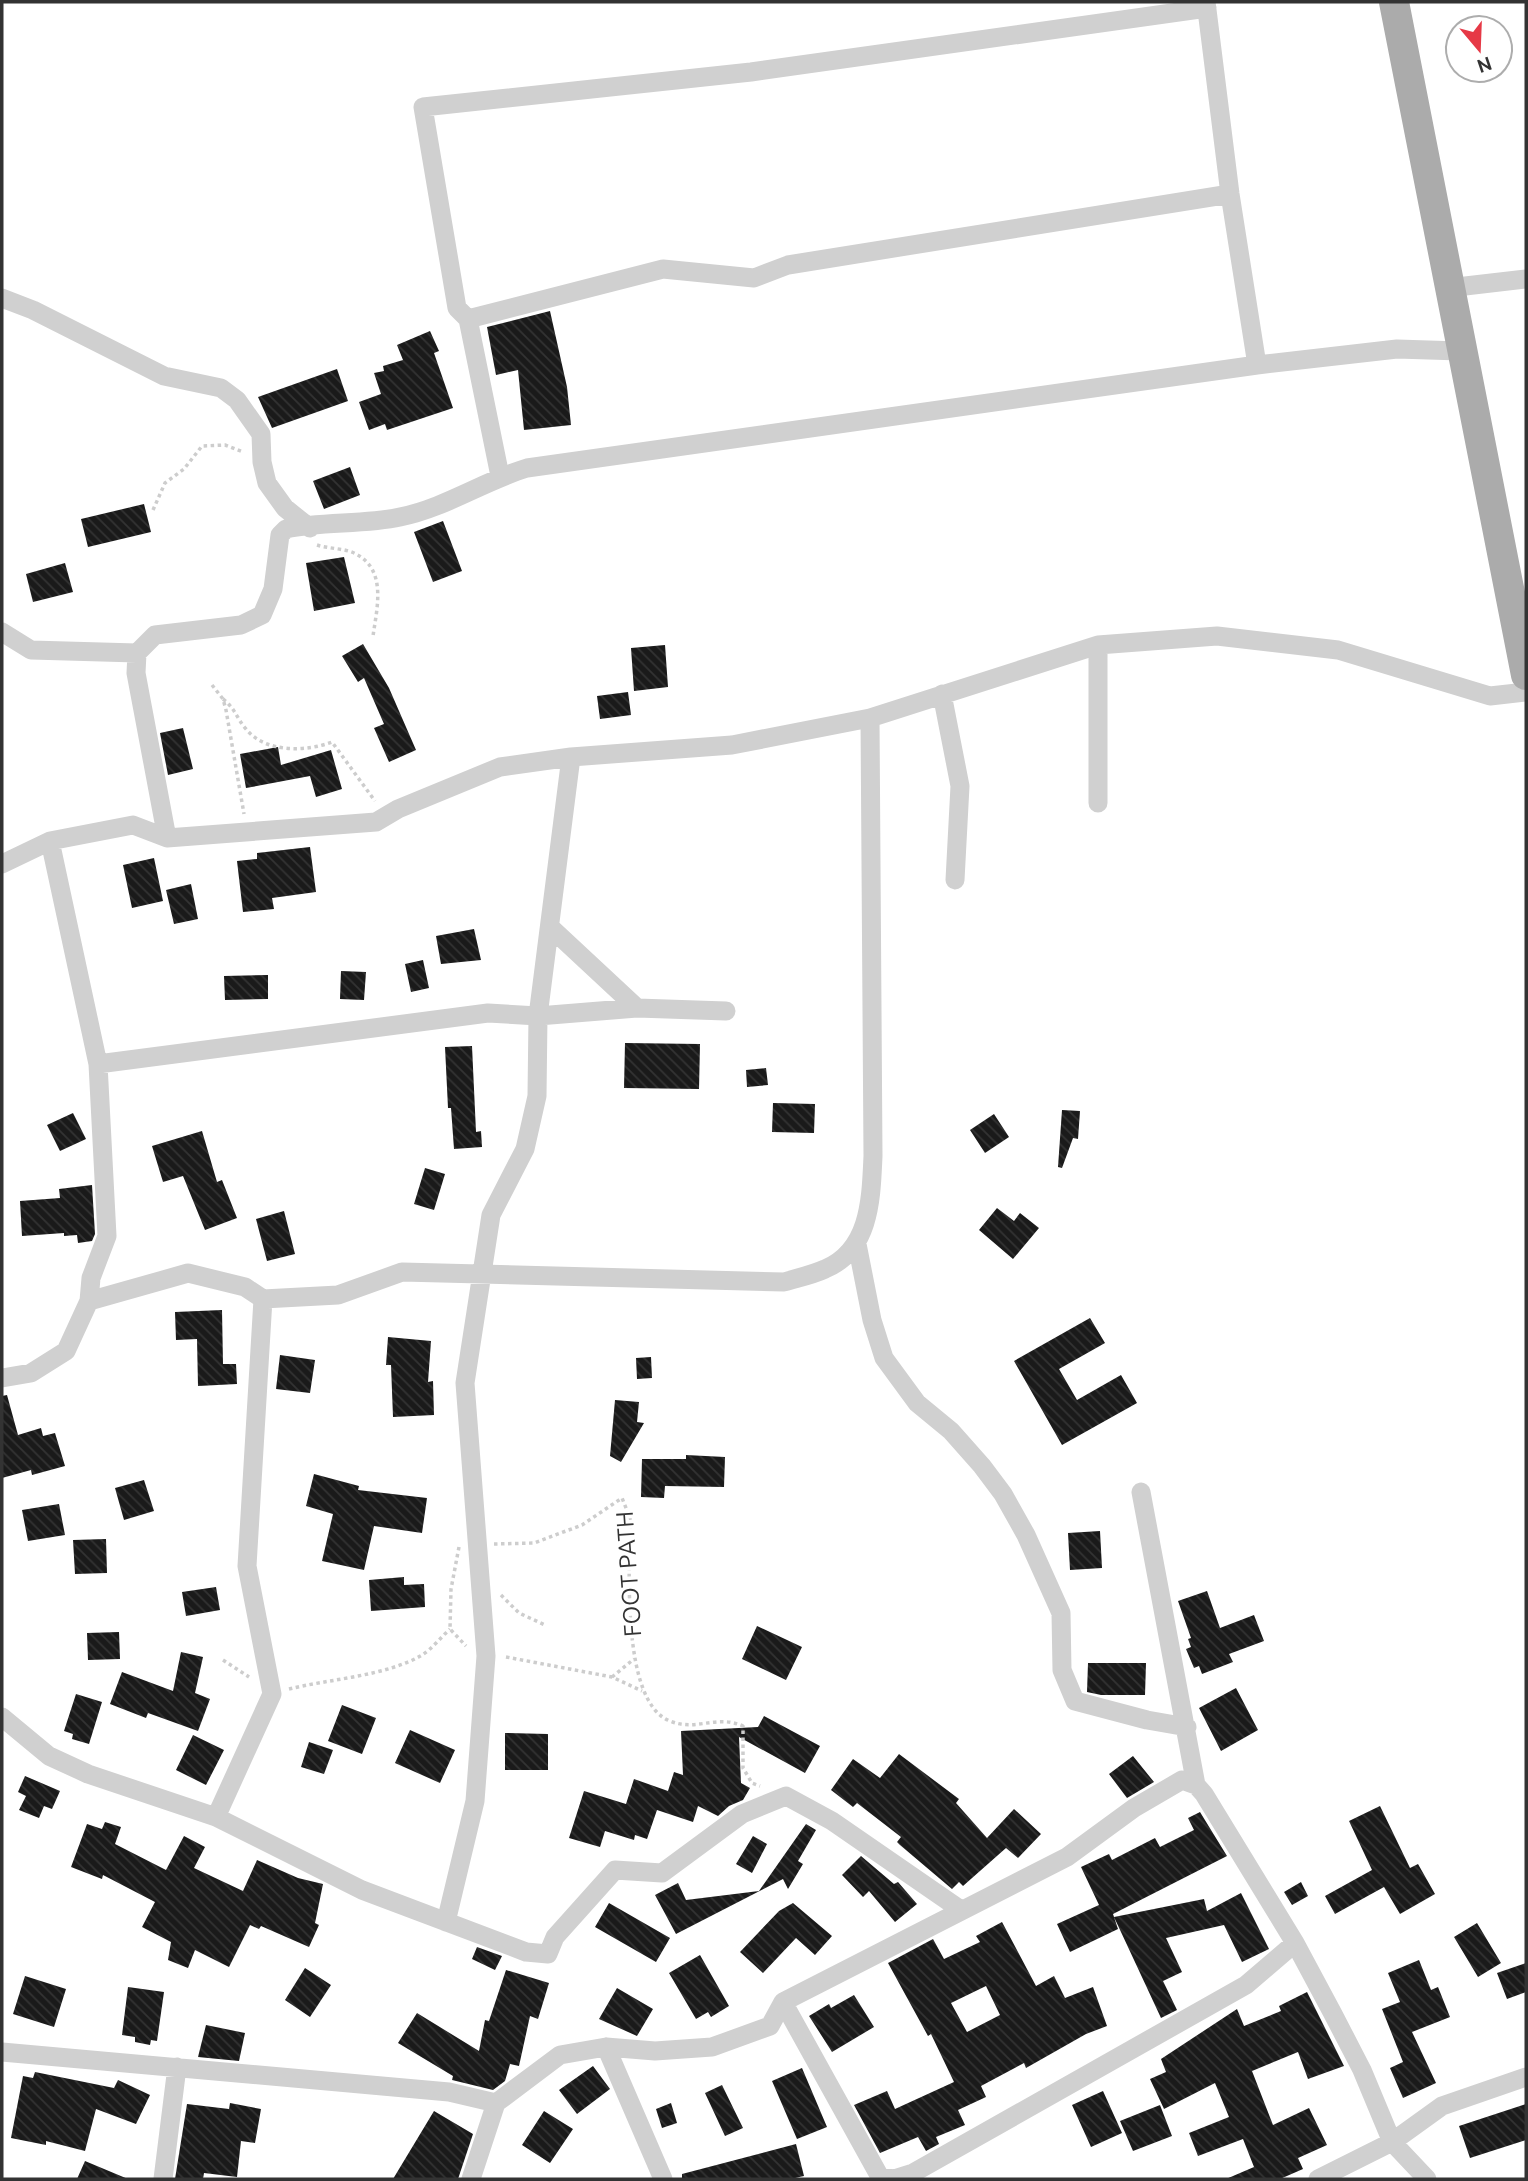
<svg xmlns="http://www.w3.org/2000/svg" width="1528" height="2181" viewBox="0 0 1528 2181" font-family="Ubuntu,sans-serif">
  <defs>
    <pattern id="building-back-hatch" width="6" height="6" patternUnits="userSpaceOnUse" patternTransform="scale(1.75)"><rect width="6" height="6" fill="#1a1a1a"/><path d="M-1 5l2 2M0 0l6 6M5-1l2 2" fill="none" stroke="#333"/></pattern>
  </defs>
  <rect width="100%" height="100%" fill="#fff"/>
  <!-- building -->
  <path fill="url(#building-back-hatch)" fill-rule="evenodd" d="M550,311L567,387L571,425L524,430L518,370L496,375L487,327Z
    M430,331L439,351L434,353L453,408L387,430L385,424L369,430L359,402L381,394L374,373L384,371L383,366L403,360L397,345Z
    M337,369L348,401L272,428L258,397Z
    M350,467L360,495L324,509L313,481Z
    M144,504L151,532L88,547L81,519Z
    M443,521L462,571L433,582L414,532Z
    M344,557L355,603L314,611L306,563Z
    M65,563L73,592L33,602L26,574Z
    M363,644L389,688L416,750L389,762L374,728L384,724L364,678L358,682L342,656Z
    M665,645L668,687L634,691L631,648Z
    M628,692L631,715L600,719L597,696Z
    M183,728L193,769L168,775L160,733Z
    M278,747L281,765L331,750L342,789L316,797L310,776L246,788L240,754Z
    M310,847L316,892L272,898L274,909L243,912L237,861L257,859V853Z
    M154,858L163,901L132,908L123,865Z
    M191,884L198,919L174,924L166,890Z
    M474,929L481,960L441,964L436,936Z
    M423,960L429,988L411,992L405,964Z
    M341,971L366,972L364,1000L340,999Z
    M268,975V999L225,1000L224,976Z
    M625,1043L700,1044L699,1089L624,1088Z
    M472,1046L476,1132L481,1131L482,1147L454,1149L451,1108H448L445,1047Z
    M766,1068L768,1085L747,1087L746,1070Z
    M773,1103L815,1104L814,1133L772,1132Z
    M1062,1110L1080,1111L1078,1139L1073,1138L1062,1168L1058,1167Z
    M73,1113L86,1139L60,1151L47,1125Z
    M994,1114L1009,1137L985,1153L970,1130Z
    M202,1131L217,1182L222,1180L237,1218L205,1230L183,1176L163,1182L152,1146Z
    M425,1168L445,1174L434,1210L414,1204Z
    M92,1185L95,1234L92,1241L78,1243L77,1235L64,1236V1233L22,1236L20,1201L60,1198L59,1189Z
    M997,1208L1014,1221L1020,1213L1039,1228L1013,1259L979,1230Z
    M284,1211L295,1254L267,1261L256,1219Z
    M222,1310L223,1364H236L237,1384L198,1386L197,1339L176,1340L175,1312Z
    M1090,1318L1105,1343L1059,1369L1077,1400L1121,1375L1137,1403L1062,1445L1014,1361Z
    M388,1337L431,1341L428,1382L433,1381L434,1415L393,1417L391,1365H386Z
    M280,1355L315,1360L310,1393L276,1389Z
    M651,1357L652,1378L637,1379L636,1358Z
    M7,1395L18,1435L41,1428L43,1436L55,1433L65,1466L32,1475L31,1470L2,1478V1396Z
    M615,1400L639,1402L637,1422L644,1423L621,1462L610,1456Z
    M686,1455L725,1457L724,1487L665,1486L664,1498L641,1497L642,1459H686Z
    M314,1474L359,1486L358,1490L427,1498L422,1533L374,1526L364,1570L322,1561L333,1514L306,1506Z
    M144,1480L154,1511L124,1520L115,1488Z
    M59,1504L65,1535L28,1541L22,1510Z
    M1100,1531L1102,1568L1070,1570L1068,1533Z
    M106,1539L107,1573L75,1574L73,1540Z
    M404,1577V1585L424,1584L425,1607L371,1611L369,1580Z
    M216,1587L220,1610L186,1616L182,1592Z
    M1207,1591L1220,1628L1254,1615L1264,1641L1229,1654L1233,1662L1202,1674L1199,1666L1194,1668L1186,1649L1191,1647L1188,1639L1191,1638L1178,1601Z
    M757,1626L802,1647L786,1680L742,1659Z
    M119,1632L120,1659L88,1660L87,1633Z
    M181,1652L203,1657L195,1693L210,1699L198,1731L148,1713L146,1718L110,1704L122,1672L173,1691Z
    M1088,1663H1146L1145,1695H1101L1087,1692Z
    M1236,1688L1258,1730L1221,1751L1199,1708Z
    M76,1694L102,1702L89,1744L72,1739L73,1734L64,1731Z
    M342,1705L376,1718L362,1754L328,1741Z
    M764,1716L820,1746L805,1773L739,1737L741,1783L750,1788L743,1800L729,1806L718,1816L698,1806L693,1822L657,1810L647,1839L635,1835L634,1840L605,1831L600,1847L569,1838L584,1791L626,1804L634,1779L668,1791L674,1772L683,1775L681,1731L758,1727Z
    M410,1730L455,1750L440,1783L395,1763Z
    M505,1733L548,1734V1770H505Z
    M193,1735L224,1750L206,1785L176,1770Z
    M309,1742L333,1750L324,1774L301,1767Z
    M899,1754L959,1799L956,1803L987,1838L1014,1809L1041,1834L1018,1858L1006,1848L963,1886L959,1882L952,1889L900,1845L897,1842L901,1837L857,1803L853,1807L831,1790L853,1759L880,1778Z
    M1133,1756L1154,1782L1127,1798L1109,1774Z
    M25,1776L60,1791L52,1809L44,1806L39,1818L19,1810L26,1796L18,1792Z
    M1380,1806L1410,1868L1418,1864L1435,1894L1400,1914L1384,1887L1335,1914L1325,1896L1372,1870L1349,1821Z
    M1200,1812L1227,1856L1113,1914L1118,1929L1070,1952L1057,1924L1099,1905L1081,1867L1109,1854L1112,1860L1155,1838L1160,1847L1194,1830L1188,1818Z
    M105,1822L121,1827L115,1844L166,1870L184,1836L205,1847L194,1868L243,1891L257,1860L298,1878L323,1884L315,1923L319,1925L309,1947L261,1926L259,1929L250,1925L229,1967L195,1950L188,1968L168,1960L171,1942L142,1927L155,1902L103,1875L102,1879L71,1867L87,1824L102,1829Z
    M806,1824L816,1830L798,1861L803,1864L788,1889L783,1879L676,1934L655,1895L678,1883L686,1900L759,1891Z
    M753,1836L767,1844L752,1873L736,1864Z
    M861,1856L894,1884L898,1882L917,1904L895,1922L869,1891L863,1897L842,1875Z
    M1301,1882L1308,1896L1292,1905L1284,1892Z
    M1241,1893L1269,1949L1242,1962L1224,1925L1166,1938L1182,1972L1163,1981L1177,2010L1161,2018L1114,1917L1204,1899L1207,1911Z
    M609,1903L670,1938L656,1962L595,1927Z
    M793,1903L832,1936L815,1955L796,1938L763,1973L740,1952L779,1911Z
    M1002,1922L1036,1986L1054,1976L1065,1998L1093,1987L1107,2026L1086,2034L1026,2068L1024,2063L981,2086L986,2097L958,2110L965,2125L936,2137L939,2144L926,2151L918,2137L880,2153L854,2105L887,2091L895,2109L954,2082L931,2034L928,2036L888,1963L933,1939L944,1959L980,1942L976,1936ZM986,1986L1000,2015L967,2032L951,2003Z
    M1477,1923L1501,1963L1478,1977L1454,1937Z
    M477,1947L502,1956L495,1970L472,1959Z
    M700,1955L729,2006L711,2017L708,2012L696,2019L669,1973Z
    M1419,1960L1431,1990L1438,1987L1450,2017L1412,2032L1436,2083L1403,2098L1390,2068L1403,2062L1382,2009L1400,2002L1388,1973Z
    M1526,1963V1992L1507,1999L1497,1973Z
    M305,1968L331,1985L310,2017L285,2000Z
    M506,1970L549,1983L538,2019L530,2016L519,2066L510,2064L505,2081L493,2090L452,2080L453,2076L398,2043L417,2013L479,2051L485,2020L489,2021Z
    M25,1976L66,1989L54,2027L13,2014Z
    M128,1987L164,1992L157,2041L151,2040L150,2045L135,2042V2037L122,2035Z
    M617,1988L653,2009L637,2036L599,2019Z
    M1307,1992L1344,2066L1308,2079L1298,2052L1252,2071L1273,2125L1309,2108L1327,2145L1298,2158L1303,2169L1280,2179H1226L1254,2167L1243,2139L1198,2156L1189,2133L1229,2117L1215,2083L1164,2109L1150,2079L1166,2072L1161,2059L1237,2009L1244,2026L1281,2011L1279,2006Z
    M854,1995L874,2027L832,2052L809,2016L829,2004L831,2008Z
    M206,2025L245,2033L239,2061L198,2057Z
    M593,2066L610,2089L577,2114L559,2090Z
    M802,2068L827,2127L797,2139L772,2081Z
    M35,2072L114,2088L118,2080L150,2095L136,2124L96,2109L85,2151L46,2141V2145L11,2138L23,2076L33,2078Z
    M722,2085L743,2128L725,2136L705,2093Z
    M1103,2091L1122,2133L1091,2147L1072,2105Z
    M230,2103L261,2109L255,2143L241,2141L237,2177L204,2173L203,2179H175L187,2104L229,2109Z
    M671,2103L677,2123L662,2128L656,2109Z
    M1526,2104V2140L1470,2158L1459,2126Z
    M1160,2105L1172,2136L1133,2151L1120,2121Z
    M434,2111L473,2134L458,2179H393Z
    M544,2111L573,2129L550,2163L522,2145Z
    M796,2144L804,2176L791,2179H682V2174Z
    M85,2161L128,2179H77Z"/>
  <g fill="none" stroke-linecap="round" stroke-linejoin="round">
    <!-- path -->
    <path stroke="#cdcdcd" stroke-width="3.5" stroke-dasharray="3.5 3.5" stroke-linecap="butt" d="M153,510L165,483L184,469L202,446L225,445L243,452
      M317,545C329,549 345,548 356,554C387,570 377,608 373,636
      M212,685L223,699L226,710L244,814
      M223,699C235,708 237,719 246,729C265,753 306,752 332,742L375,801
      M494,1544L534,1543L582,1525L622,1498L630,1518C630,1563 620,1702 670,1721C696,1732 716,1714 743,1726V1768L752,1783L760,1786
      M459,1547L451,1589L450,1629L466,1646
      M501,1595L519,1613L545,1625
      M506,1657L612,1677L642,1691
      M223,1660L249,1677
      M612,1677L634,1659
      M289,1689C329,1679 387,1676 422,1655C432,1649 441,1637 450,1629"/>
    <!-- street -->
    <path stroke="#d0d0d0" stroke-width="19" d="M1206,2L1230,194L1257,365
      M1448,288L1526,279
      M2,298L33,310L164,376L221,388L237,400L261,434L262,462L267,483L285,508L310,528
      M468,319L663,269L754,278L788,265L1230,194
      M500,476L468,319L457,308L423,107L751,72L1207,8
      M2,632L31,650L137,653
      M942,694L960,786L955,880
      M1098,803V645
      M167,838L136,673L137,653L155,635L241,625L262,615L273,589L280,535L286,529C321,521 364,525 400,517C445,508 484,481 527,468L1257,365L1397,349L1460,351
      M2,864L50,841L133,825L167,838L376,822L398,809L500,767L571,757L732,745L870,718L1098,645L1217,636L1338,650L1490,696L1526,692
      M550,927L637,1008
      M98,1064L488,1013L538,1016L637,1008L726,1011
      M857,1244L872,1320L884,1358L917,1403L951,1431L982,1466L1003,1494L1026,1535L1061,1613L1062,1670L1075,1701L1147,1720L1187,1727
      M89,1301L188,1273L245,1287L263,1299L338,1295L402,1272L784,1282C797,1278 812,1275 825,1269C871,1250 871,1197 873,1156L870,718
      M2,1378L31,1373L66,1351L89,1301L91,1278L107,1236L98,1064L50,841
      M1141,1492L1196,1785
      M2,1717L49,1756L88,1774L216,1817L362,1890L526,1952L548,1954L555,1937L615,1870L662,1873L742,1814L786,1796L832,1821L961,1910
      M216,1817L272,1694L247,1566L263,1299
      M446,1922L475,1801L486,1656L465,1383L491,1215L525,1149L537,1096L538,1016L571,757
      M783,2002L880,2177L894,2179L913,2173L1246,1985L1295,1943
      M606,2047L663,2179
      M2,2052L449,2092L496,2103L560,2055L606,2047L655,2051L712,2047L770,2026L783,2002L1067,1857L1134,1808L1182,1780L1196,1785L1204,1794L1295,1943L1333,2014L1362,2070L1392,2142L1427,2179
      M163,2179L177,2067
      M471,2179L496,2103
      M1318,2179L1392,2142L1442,2106L1526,2077"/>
    <!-- primary -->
    <path stroke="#ababab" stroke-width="30" d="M1394,2L1526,675"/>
  </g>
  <g text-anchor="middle" stroke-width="7" stroke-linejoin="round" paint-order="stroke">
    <!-- street labels -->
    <g font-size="24" fill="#333" stroke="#fff">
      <text transform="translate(629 1574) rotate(-94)" y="8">FOOT PATH</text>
    </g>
  </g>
  <!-- border -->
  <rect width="1528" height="2181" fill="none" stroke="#333333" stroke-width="7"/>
  <!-- north arrow -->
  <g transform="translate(1479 49) rotate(161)"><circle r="33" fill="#ffffff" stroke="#adadad" stroke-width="2"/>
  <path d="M0-5L12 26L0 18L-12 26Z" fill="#e63946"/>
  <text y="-10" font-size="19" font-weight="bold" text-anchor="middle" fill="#333333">N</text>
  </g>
</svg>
